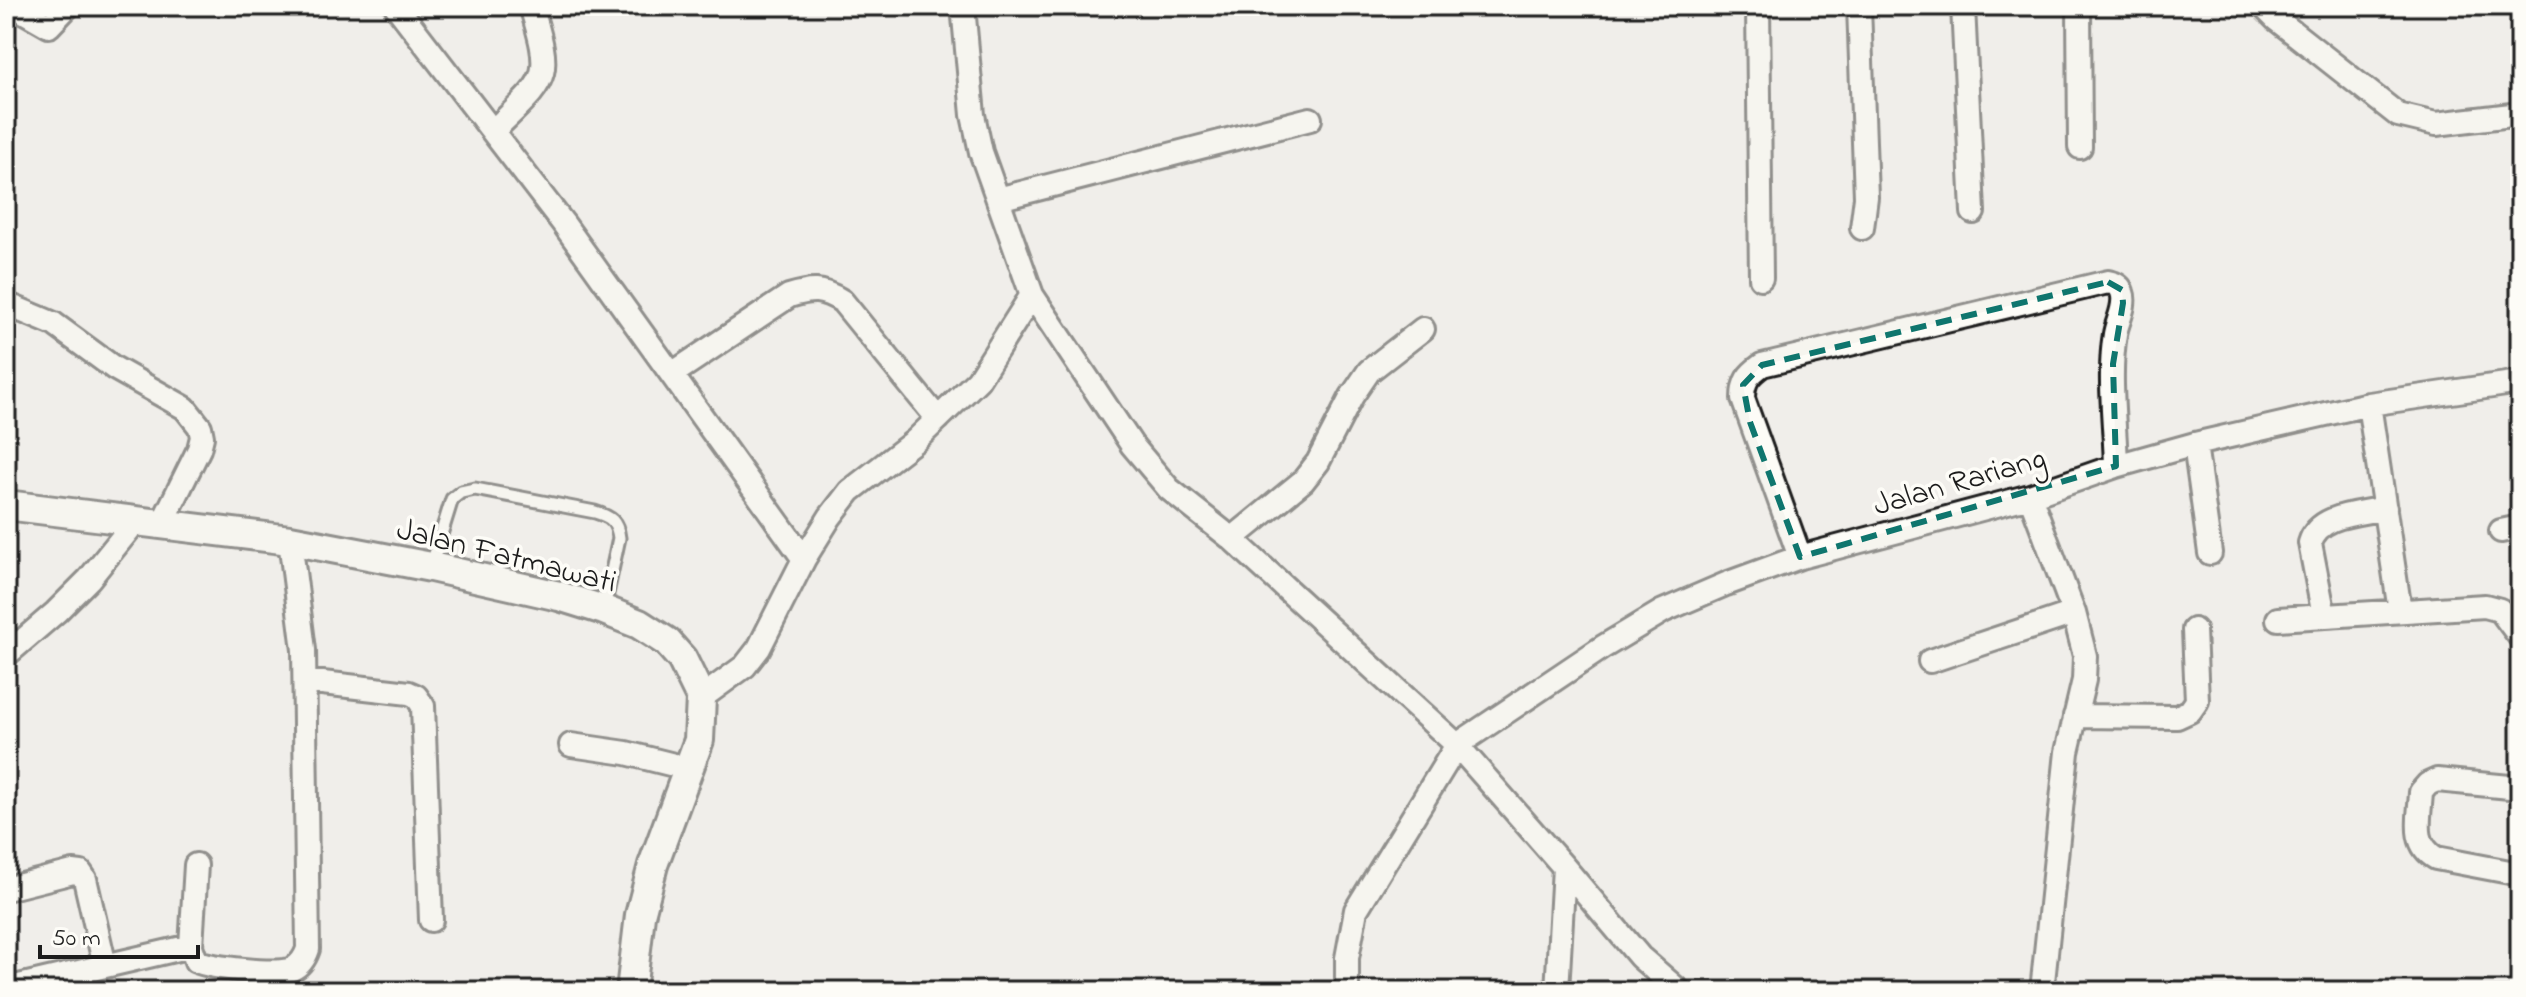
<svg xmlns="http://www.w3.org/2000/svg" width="2526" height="997" viewBox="0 0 2526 997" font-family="'Indie Flower',sans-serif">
  <rect width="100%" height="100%" fill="#f0eeea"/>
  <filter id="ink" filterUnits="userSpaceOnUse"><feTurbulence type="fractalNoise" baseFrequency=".0125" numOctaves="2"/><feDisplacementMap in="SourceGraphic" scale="16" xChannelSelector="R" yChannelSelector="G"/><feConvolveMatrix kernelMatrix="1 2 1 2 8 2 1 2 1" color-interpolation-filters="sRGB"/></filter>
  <g filter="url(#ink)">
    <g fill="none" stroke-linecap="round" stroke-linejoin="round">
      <!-- service casing -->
      <g stroke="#1c1c1c" stroke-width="17">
        <path id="service" d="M431,567L452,499L461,492L475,489L595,512C611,517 617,521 619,538L604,608"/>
      </g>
      <!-- minor casing -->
      <g stroke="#1c1c1c" stroke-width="28">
        <path id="minor" d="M14,6L49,26L68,6
          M396,6L563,223L804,559
          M963,6L973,115L981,152L1032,295L1132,445L1169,489L1232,539L1457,745L1564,867L1640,957L1679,991
          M1758,6L1761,278
          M1859,6L1866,197L1862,228
          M1963,6L1973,212
          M2079,6L2080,147
          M2263,6L2276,19L2398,115L2436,124L2520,114
          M493,131C547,78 554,81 531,6
          M998,199L1310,119
          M6,304L54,324L114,368L185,408L200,427L202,437L199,449L161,526
          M672,374L789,296C812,289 821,288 842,301L938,419
          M2369,404L2400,611
          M2195,444L2210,553
          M2030,496L2074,613L2085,656L2084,680L2067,752L2042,991
          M2501,531L2520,527
          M1232,539L1303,481L1318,462L1352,396L1369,371L1423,329
          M1800,557L1743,399C1743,381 1748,375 1762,365L2108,282C2114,283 2120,285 2122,292C2127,305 2117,321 2115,334C2108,375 2115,425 2116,466
          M2324,616L2310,543C2318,514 2359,514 2385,508
          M2278,619L2485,606L2500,610L2520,637
          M6,655L56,612L89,579L135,522
          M1930,661L2074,613
          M305,681L409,693L416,696L423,706L431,920
          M701,698L745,666L759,648L804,559L830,517L850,491L916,440L978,380L1032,295
          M2075,716L2177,717L2190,711L2197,701L2194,630
          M571,745L626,753L690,769
          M2520,788L2437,780L2428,784L2421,792C2420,817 2411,844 2436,858L2520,874
          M196,865L191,946L196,961C212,968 276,975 292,969C301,965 305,958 308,949L304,650L290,540
          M6,889L73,872L81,873L85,879L105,966
          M6,989L191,946
          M1347,991V958L1356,910L1457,745L1603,647L1663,611L1726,584L1800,557L2030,496L2116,466L2195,444L2369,404L2520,382
          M1557,991L1564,867"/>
      </g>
      <!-- tertiary casing -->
      <g stroke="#1c1c1c" stroke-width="34">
        <path id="tertiary" d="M6,505L290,540L431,567L559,596L604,610L639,624L667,642L682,659L701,698L699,740L653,865L640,915L631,991"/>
      </g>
      <!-- service -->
      <use href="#service" stroke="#fdfcf7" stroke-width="11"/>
      <!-- minor -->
      <use href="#minor" stroke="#fdfcf7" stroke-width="22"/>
      <!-- tertiary -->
      <use href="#tertiary" stroke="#fdfcf7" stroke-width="28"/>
    </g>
  </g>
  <!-- marked area -->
  <path d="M0 0H2526V997H0ZM2108,282L2122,290L2123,303L2113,364L2116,466L1800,557L1750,422L1743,385L1762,365Z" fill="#f0eeea" fill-opacity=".55" fill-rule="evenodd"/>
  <path fill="none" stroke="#0f766e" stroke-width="6" stroke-dasharray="16 10" stroke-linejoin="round" d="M2108,282L2122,290L2123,303L2113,364L2116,466L1800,557L1750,422L1743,385L1762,365Z"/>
  <g text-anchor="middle" stroke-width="7" stroke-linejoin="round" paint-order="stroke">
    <!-- street labels -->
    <g font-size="32" fill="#1c1c1c" stroke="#fdfcf7">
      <text transform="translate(1959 480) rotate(-16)" y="11">Jalan Rariang</text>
      <text transform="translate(507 554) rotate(14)" y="11">Jalan Fatmawati</text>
    </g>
  </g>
  <!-- margin -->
  <rect width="2526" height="997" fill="none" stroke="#fdfcf7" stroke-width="32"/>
  <rect x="16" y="16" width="2494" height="965" fill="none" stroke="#1c1c1c" stroke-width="3" filter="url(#ink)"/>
  <!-- scale -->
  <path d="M40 945v12h158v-12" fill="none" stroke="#1c1c1c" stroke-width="4"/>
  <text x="52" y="945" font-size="24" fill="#1c1c1c" stroke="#fdfcf7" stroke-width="6" paint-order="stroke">50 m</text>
</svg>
